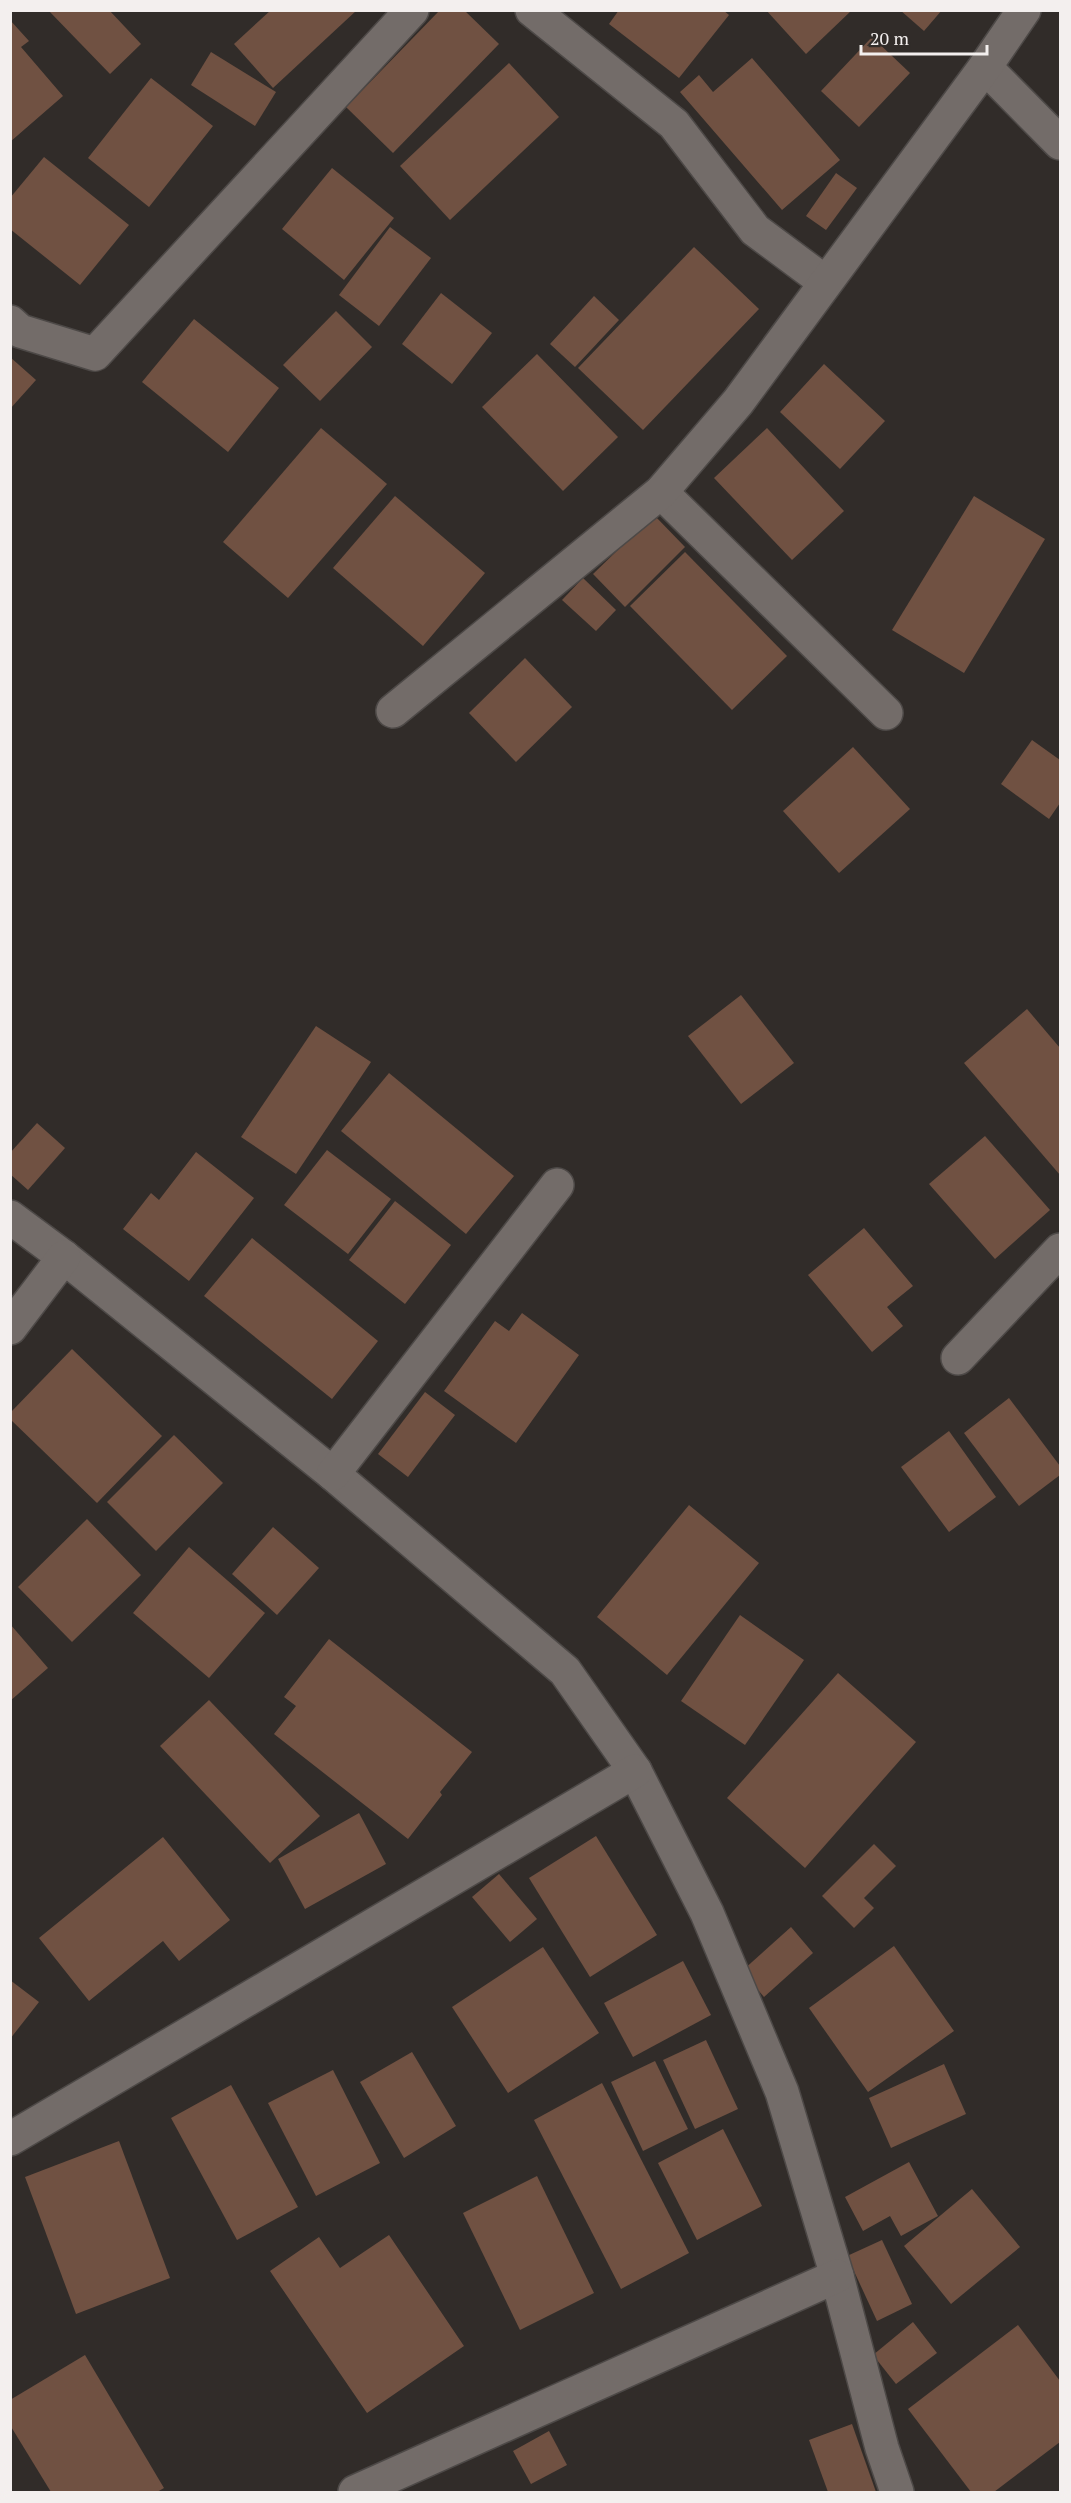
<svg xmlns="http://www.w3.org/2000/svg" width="1071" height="2503" font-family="'PT Serif',serif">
  <rect width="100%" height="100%" fill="#312c29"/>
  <g fill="#705142">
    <polygon points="48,10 109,10 141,44 110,74"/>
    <polygon points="271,10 357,10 273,88 234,44"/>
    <polygon points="440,10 464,10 499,44 393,153 346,107"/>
    <polygon points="619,10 723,10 729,15 679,78 609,24"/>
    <polygon points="766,10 852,10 806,54"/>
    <polygon points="900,10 942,10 924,31"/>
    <polygon points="10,20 29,41 21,47 63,96 10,142"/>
    <polygon points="872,37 910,73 859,127 821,91"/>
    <polygon points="211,52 276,92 255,126 191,85"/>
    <polygon points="752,58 840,160 782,210 680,92 699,75 713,92"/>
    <polygon points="509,63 559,117 450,220 400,166"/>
    <polygon points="151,78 213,126 149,207 88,158"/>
    <polygon points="44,157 129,225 80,285 10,229 10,198"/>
    <polygon points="332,168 394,218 344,280 282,229"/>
    <polygon points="836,173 857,188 826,230 806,216"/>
    <polygon points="390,227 431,258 379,326 339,295"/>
    <polygon points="694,247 759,309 643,430 578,368"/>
    <polygon points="441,293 492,333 452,384 402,344"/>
    <polygon points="594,296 619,320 575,367 550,344"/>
    <polygon points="336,311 372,347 320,401 283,365"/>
    <polygon points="194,319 279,388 228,452 142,382"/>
    <polygon points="537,354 618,437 563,491 482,407"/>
    <polygon points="10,357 36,380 10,409"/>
    <polygon points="824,364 885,421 840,469 780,412"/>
    <polygon points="321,428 387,484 288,598 223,542"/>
    <polygon points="767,428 844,511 792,560 714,478"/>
    <polygon points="395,496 485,573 423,646 333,568"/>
    <polygon points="974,496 1045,539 964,673 892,630"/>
    <polygon points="654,515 685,547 625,607 593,574"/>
    <polygon points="685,552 787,656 732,710 630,606"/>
    <polygon points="583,578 616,610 596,631 562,600"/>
    <polygon points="525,658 572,707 516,762 469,713"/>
    <polygon points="1032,740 1060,760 1060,803 1049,819 1001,784"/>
    <polygon points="853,747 910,809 839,873 783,811"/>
    <polygon points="741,995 794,1063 741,1104 688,1036"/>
    <polygon points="1027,1009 1060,1048 1060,1175 964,1063"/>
    <polygon points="316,1026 371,1062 296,1174 241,1137"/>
    <polygon points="389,1073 514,1176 466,1234 341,1131"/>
    <polygon points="37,1123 65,1148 28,1190 10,1174 10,1153"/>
    <polygon points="985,1136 1050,1210 995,1259 929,1184"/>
    <polygon points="327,1150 391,1199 348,1254 284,1205"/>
    <polygon points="196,1152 254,1198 189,1281 123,1229 151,1193 159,1200"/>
    <polygon points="395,1201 451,1245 405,1304 349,1260"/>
    <polygon points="864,1228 913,1286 887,1307 903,1326 872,1352 808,1275"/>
    <polygon points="252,1238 378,1341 332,1399 204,1296"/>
    <polygon points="522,1313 579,1355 516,1443 444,1391 495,1321 509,1331"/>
    <polygon points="72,1349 162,1436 97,1503 10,1419 10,1413"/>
    <polygon points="425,1392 455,1415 408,1477 378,1454"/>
    <polygon points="1009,1398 1060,1466 1060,1475 1019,1506 964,1433"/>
    <polygon points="949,1431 996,1497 949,1532 901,1467"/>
    <polygon points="174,1435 223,1483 156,1551 107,1502"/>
    <polygon points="689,1505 759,1563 667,1675 597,1617"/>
    <polygon points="87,1519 141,1575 72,1642 18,1587"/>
    <polygon points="273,1527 319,1568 277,1615 232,1574"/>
    <polygon points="189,1547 265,1613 209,1678 133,1613"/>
    <polygon points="740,1615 804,1660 745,1745 681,1701"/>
    <polygon points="10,1624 48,1668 10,1701"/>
    <polygon points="329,1639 472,1752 440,1792 442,1795 408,1839 274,1734 296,1706 284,1697"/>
    <polygon points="838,1673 916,1742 805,1868 727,1798"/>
    <polygon points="209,1700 320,1816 270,1863 160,1746"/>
    <polygon points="359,1813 386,1864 305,1909 278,1859"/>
    <polygon points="596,1836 657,1935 590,1977 529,1878"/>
    <polygon points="163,1837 230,1920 179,1961 163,1941 89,2001 39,1938"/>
    <polygon points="874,1844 896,1866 864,1898 874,1908 854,1928 822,1896"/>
    <polygon points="499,1874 537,1919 510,1942 472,1897"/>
    <polygon points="791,1927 813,1953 764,1997 742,1971"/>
    <polygon points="894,1946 954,2031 868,2092 809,2008"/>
    <polygon points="543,1947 599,2033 508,2093 452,2007"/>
    <polygon points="683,1961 711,2015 633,2057 604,2003"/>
    <polygon points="10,1980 39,2002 10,2039"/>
    <polygon points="706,2040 738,2109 695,2129 663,2060"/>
    <polygon points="412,2052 456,2126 404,2158 360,2082"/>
    <polygon points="655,2061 688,2129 643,2151 611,2082"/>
    <polygon points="944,2064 966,2114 891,2148 869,2098"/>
    <polygon points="333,2070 380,2163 316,2196 268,2103"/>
    <polygon points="602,2083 689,2253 621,2289 534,2120"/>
    <polygon points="231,2085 298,2207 237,2240 171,2118"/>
    <polygon points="723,2129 762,2206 697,2240 658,2163"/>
    <polygon points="119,2141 170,2278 76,2314 25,2177"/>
    <polygon points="909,2162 938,2216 901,2236 890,2216 863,2231 845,2197"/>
    <polygon points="537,2176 594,2293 520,2330 463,2213"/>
    <polygon points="972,2189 1020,2247 951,2304 904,2246"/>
    <polygon points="389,2235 464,2346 367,2413 270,2271 319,2237 340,2268"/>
    <polygon points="882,2240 912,2304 877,2321 847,2256"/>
    <polygon points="913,2322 937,2353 896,2384 873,2355"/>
    <polygon points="1018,2325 1060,2381 1060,2442 994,2492 971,2492 908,2409"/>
    <polygon points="85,2355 164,2488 157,2492 51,2492 10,2425 10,2400"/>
    <polygon points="852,2424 876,2492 828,2492 809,2440"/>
    <polygon points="549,2431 567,2465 531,2484 513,2451"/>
  </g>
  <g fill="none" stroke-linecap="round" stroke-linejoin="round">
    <g stroke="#4d4947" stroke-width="36">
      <g id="minor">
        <polyline points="532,10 674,124 755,230 825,282"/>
        <polyline points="985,67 1060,143"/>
        <polyline points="10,322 20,331 95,354 412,10"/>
        <polyline points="661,492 886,713"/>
        <polyline points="393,711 661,492 738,402 985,67 1024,10"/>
        <polyline points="10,1217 64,1257 333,1474 565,1671 635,1771 707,1913 782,2092 837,2276 882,2448 897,2492"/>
        <polyline points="10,1328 64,1257"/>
        <polyline points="958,1358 1060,1250"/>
        <polyline points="333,1474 557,1185"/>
        <polyline points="10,2139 635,1771"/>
        <polyline points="355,2492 837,2276"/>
      </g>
    </g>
    <use href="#minor" stroke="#736c69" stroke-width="33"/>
  </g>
  <rect width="1071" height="2503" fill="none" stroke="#f3efee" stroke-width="24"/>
  <path d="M861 45v9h126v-9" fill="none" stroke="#f3efee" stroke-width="3"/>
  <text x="870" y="45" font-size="18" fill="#f3efee" stroke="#312c29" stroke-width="4.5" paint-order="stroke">20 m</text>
</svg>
